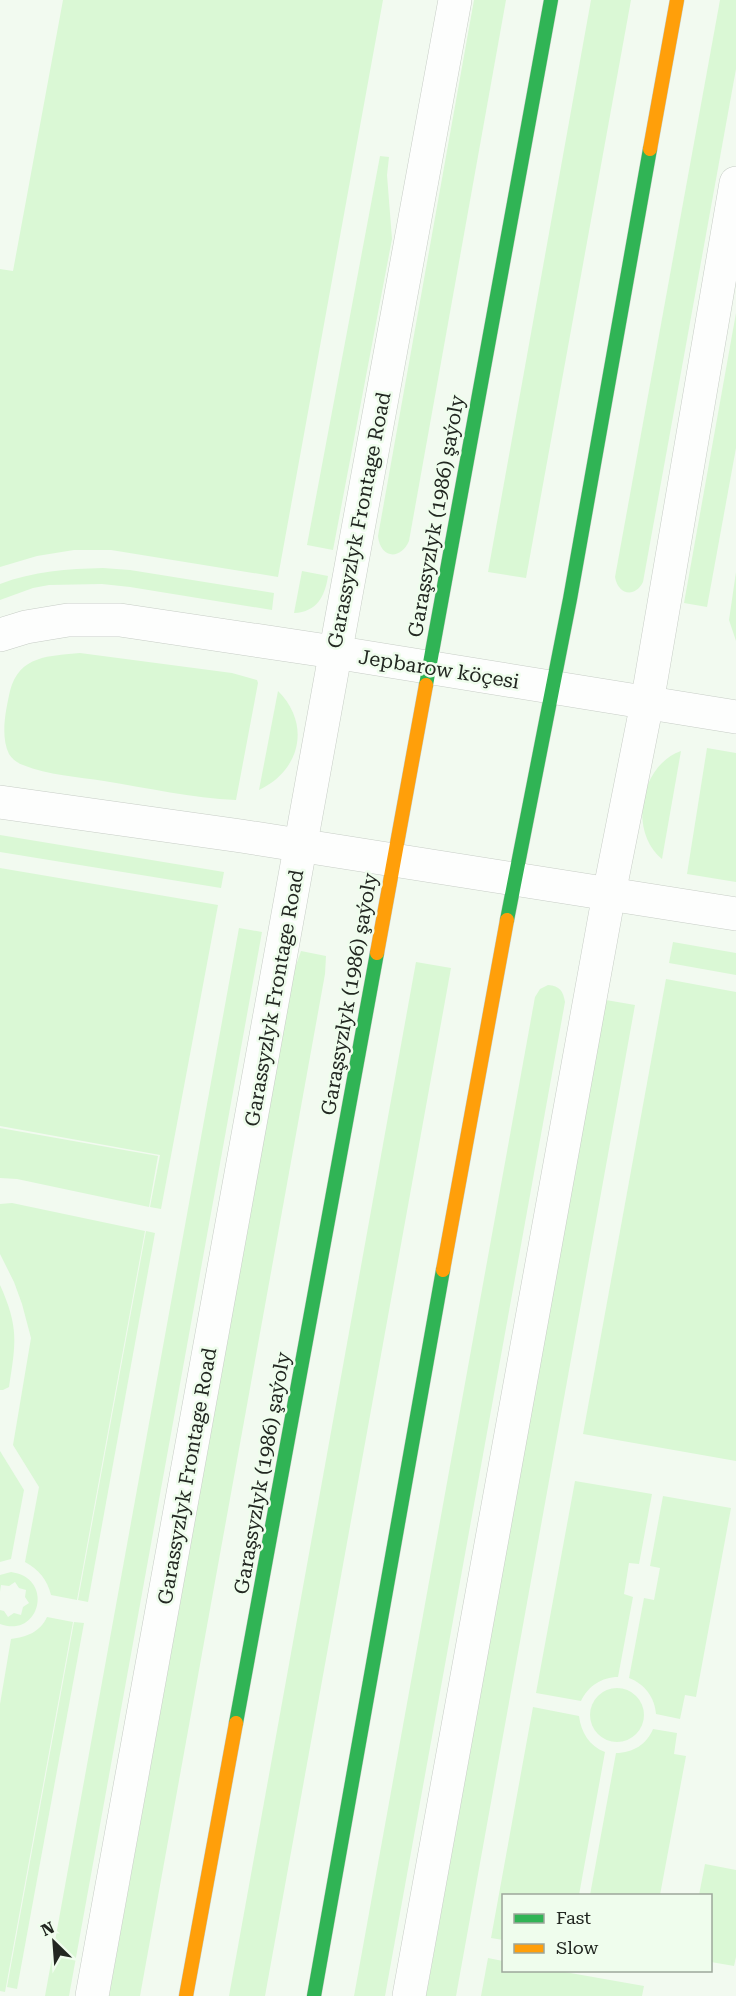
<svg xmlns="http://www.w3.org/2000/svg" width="736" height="1996" font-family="'Roboto Serif',serif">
  <rect width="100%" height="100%" fill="#f2faf0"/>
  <g fill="#daf8d5">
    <polygon points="63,0 383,0 278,577 111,550 74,550 37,556 0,567 0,269 13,271"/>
    <path d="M 474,0 L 506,0 L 409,541 C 400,561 380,558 378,536 Z"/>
    <polygon points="591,0 631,0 526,578 488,572"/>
    <path d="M 720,0 L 736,0 L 736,69 L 643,582 C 635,598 618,595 615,577 Z"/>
    <polygon points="380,156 389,157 387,175 392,239 333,550 307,545"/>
    <polygon points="736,313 736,448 707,607 684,603"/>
    <path d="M 103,568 L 130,570 L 274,593 L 272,610 L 130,587 L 102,584 L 49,585 L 33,588 L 0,600 L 0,584 C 34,571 67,569 103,568 Z"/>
    <path d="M 302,571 L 328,576 C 325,596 317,612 294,613 Z"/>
    <polygon points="736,572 736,641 729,620"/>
    <path d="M 80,653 L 232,673 L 257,680 L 258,683 L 236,800 C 192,798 148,788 104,781 C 78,777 48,775 23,765 C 17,763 12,759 9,754 C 0,736 6,709 10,691 C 19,655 50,656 80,653 Z"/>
    <path d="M 278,691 C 311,724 301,770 259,790 Z"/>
    <polygon points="707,748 736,753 736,882 687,874"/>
    <path d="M 681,751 L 662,859 C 628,832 640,765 681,751 Z"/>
    <polygon points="0,835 224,872 221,888 0,852"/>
    <polygon points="0,868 218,905 161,1209 150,1207 160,1155 0,1126"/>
    <polygon points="239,928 262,932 69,1996 45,1996"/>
    <polygon points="673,942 736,953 736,975 669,963"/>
    <polygon points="301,951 326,956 325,974 140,1996 109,1996 295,968"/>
    <polygon points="416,962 451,968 265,1996 229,1996"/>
    <polygon points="666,979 736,992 736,1461 583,1434"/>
    <path d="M 548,985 C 560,986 563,991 565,1002 L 385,1996 L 354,1996 L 535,997 L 540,989 Z"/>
    <polygon points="606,1000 635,1005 456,1996 426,1996"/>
    <polygon points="0,1128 158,1156 149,1207 17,1179 0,1178"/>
    <path d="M 12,1203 L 145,1231 L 77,1600 L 51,1595 C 47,1579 39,1570 25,1562 L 39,1487 L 13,1445 L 31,1338 L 22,1304 L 14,1282 L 0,1254 L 0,1204 Z"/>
    <polygon points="146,1231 155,1233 88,1602 78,1600"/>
    <path d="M 0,1285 C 19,1327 16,1343 9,1387 L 3,1390 L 0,1390 Z"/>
    <polygon points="0,1451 24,1490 11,1559 0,1562"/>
    <path d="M 575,1481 L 652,1494 L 639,1564 L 629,1563 L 624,1594 L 633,1597 L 618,1677 C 602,1677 588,1686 581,1701 L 536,1693 Z"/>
    <path d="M 663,1496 L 731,1508 L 696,1697 L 685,1695 L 680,1719 L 656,1714 C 655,1698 645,1684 629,1678 L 644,1598 L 654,1600 L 660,1568 L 650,1566 Z"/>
    <path d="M 11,1572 C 55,1578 40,1639 0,1624 L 0,1610 L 4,1611 L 8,1617 L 14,1613 L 21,1615 L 23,1607 L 29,1603 L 25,1597 L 26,1590 L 19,1588 L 15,1582 L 9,1586 L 1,1585 L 0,1592 L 0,1575 Z"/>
    <path d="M 47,1617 L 73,1622 L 5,1992 L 0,1991 L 0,1704 L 11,1639 C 27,1637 40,1632 47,1617 Z"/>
    <polygon points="74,1622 84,1623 17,1989 7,1987"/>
    <circle cx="617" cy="1715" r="27"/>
    <path d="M 533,1707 L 579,1716 C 581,1732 589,1746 605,1752 L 579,1895 L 504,1896 L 503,1940 L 491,1938 Z"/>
    <path d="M 653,1729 L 677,1733 L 674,1754 L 686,1756 L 660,1895 L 590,1895 L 616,1753 C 633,1753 647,1744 653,1729 Z"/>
    <polygon points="705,1864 736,1870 736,1957 734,1966 711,1962 710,1896 699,1895"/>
    <polygon points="488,1958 503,1961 504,1970 559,1971 644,1986 642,1996 481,1996"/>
  </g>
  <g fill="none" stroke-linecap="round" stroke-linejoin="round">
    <g stroke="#c7cdc6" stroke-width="34">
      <g id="street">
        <polyline points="0,635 26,627 68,620 120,620 334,652 736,717"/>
        <polyline points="0,802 241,836 736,914"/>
        <path d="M 92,1996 C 213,1331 332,665 455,0"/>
        <polyline points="409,1996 609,894 647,703 736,183"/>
      </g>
    </g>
    <g stroke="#c7cdc6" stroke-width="15">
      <g id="fast">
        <polyline points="426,685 551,0"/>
        <polyline points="507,920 570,599 650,149"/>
        <polyline points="236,1723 377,953"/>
        <polyline points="314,1996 443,1270"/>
      </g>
    </g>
    <g stroke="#c7cdc6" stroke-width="15">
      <g id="slow">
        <polyline points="650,149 677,0"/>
        <polyline points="377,953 426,685"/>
        <polyline points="443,1270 507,920"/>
        <polyline points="186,1996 236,1723"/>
      </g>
    </g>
    <use href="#street" stroke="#fdfefd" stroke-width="33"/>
    <use href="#fast" stroke="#30b455" stroke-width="14"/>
    <use href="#slow" stroke="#ff9f0a" stroke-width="14"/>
  </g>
  <g text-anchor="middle" stroke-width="5" stroke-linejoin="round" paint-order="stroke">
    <g font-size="20" fill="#222721" stroke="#effded">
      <text transform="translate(436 516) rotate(-80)" y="7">Garaşsyzlyk (1986) şaýoly</text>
      <text transform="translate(359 520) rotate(-79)" y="7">Garassyzlyk Frontage Road</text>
      <text transform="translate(439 669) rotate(9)" y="7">Jepbarow köçesi</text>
      <text transform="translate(349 994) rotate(-80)" y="7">Garaşsyzlyk (1986) şaýoly</text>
      <text transform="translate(274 998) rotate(-80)" y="7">Garassyzlyk Frontage Road</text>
      <text transform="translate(262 1473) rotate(-80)" y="7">Garaşsyzlyk (1986) şaýoly</text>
      <text transform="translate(187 1476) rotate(-80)" y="7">Garassyzlyk Frontage Road</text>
    </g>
  </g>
  <rect x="502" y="1894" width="210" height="78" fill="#effded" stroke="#9da79b" stroke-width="1.5"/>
  <rect x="514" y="1914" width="30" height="9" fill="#30b455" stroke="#9da79b" stroke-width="1.5"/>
  <text x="556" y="1924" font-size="18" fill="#222721">Fast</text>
  <rect x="514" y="1944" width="30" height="9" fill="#ff9f0a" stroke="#9da79b" stroke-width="1.5"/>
  <text x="556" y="1954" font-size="18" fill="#222721">Slow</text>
  <g transform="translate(54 1942) rotate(335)" stroke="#effded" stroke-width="4.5" paint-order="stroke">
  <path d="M0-4.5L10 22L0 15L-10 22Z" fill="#222721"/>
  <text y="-9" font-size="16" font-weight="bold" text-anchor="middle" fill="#222721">N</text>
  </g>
</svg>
